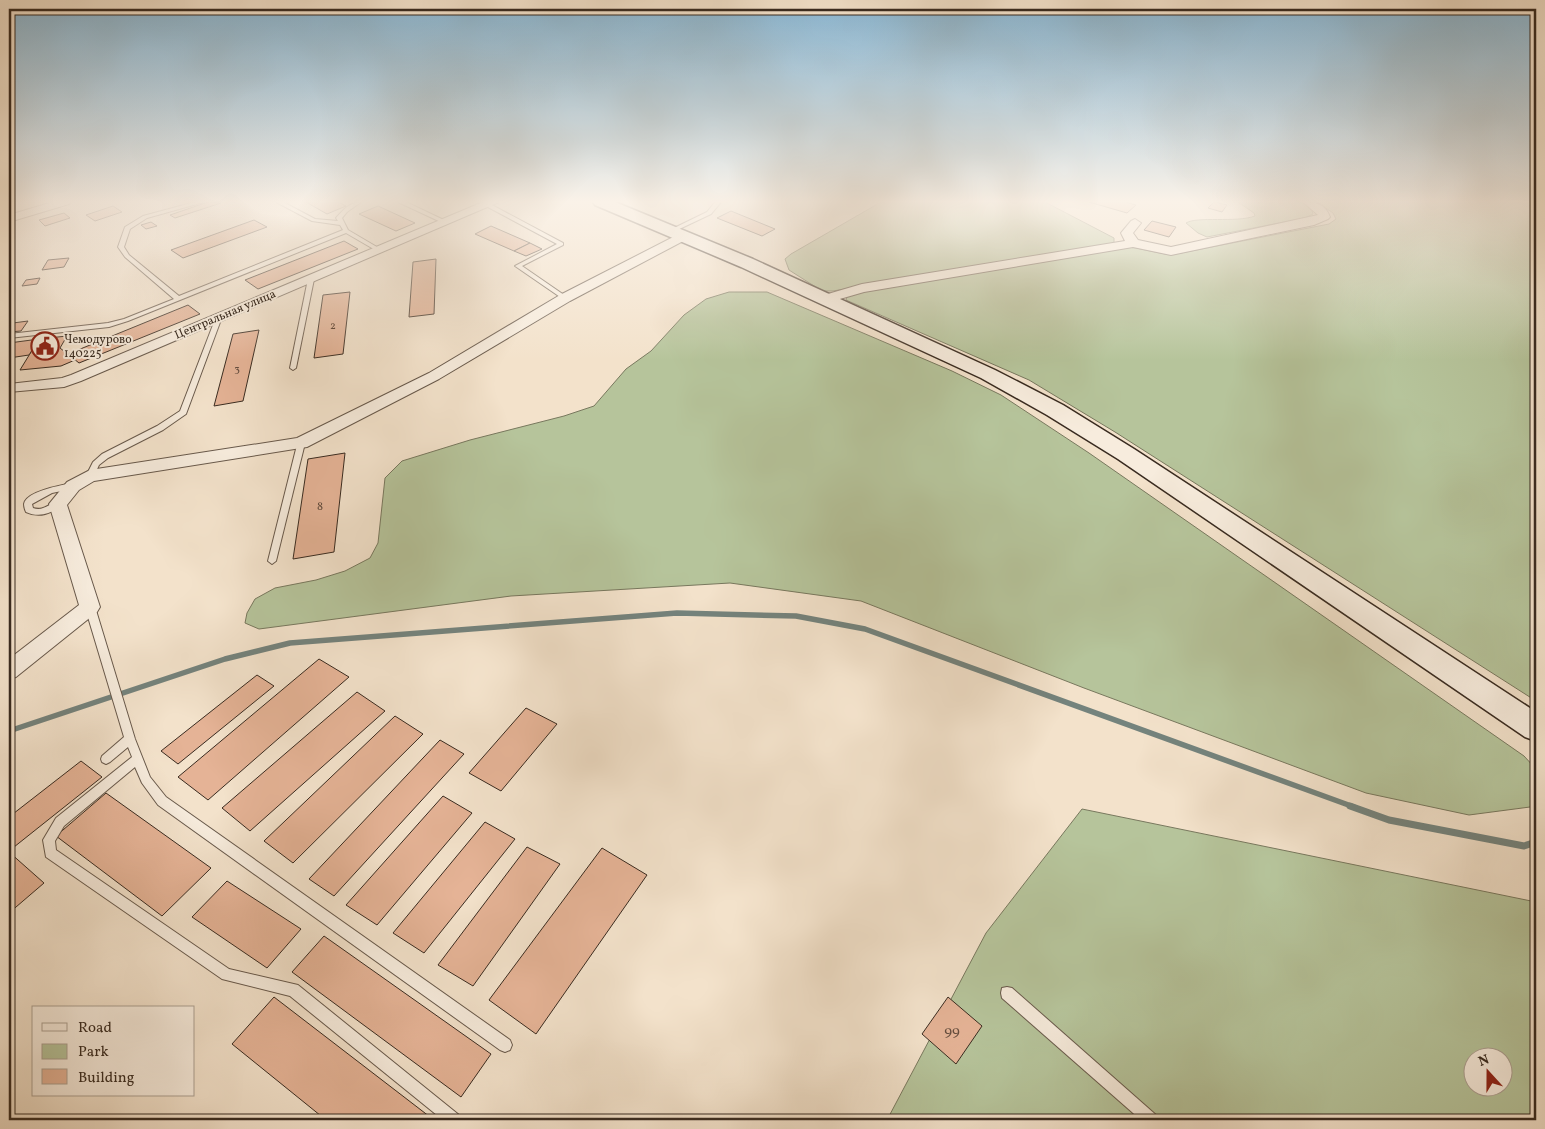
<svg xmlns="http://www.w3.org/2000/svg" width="1545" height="1129" font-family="Vollkorn,serif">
  <rect width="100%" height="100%" fill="#f3e2cb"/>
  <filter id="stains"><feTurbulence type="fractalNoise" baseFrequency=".004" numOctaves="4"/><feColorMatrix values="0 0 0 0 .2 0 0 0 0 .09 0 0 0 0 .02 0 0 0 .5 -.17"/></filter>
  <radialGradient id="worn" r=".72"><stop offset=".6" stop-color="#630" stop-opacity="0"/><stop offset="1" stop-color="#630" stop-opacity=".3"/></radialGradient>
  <g fill="#b6c49b" stroke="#78785e" fill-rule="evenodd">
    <polygon points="881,202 1045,202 1114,238 1114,243 833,291 822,291 789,270 785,259 791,254"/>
    <path d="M 1238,202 L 1303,202 L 1311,208 L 1313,214 L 1305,218 L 1207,237 L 1198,233 L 1186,223 C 1197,216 1236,223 1255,216 L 1254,213 Z"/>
    <polygon points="1317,202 1536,202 1536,701 1115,432 1029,380 846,300 847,296 864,290 1131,247 1165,254 1181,253 1329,224 1336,219 1333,213"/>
    <polygon points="729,292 767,292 952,371 1001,395 1089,453 1524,756 1536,769 1536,799 1530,807 1469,815 1366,793 1084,688 861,601 730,583 511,596 259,629 245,623 247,613 255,599 275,588 316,580 345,571 370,558 378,543 385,478 402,461 470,440 564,416 594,406 626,369 651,351 684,315 706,299"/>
    <path d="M 1082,809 L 1536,902 L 1536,1120 L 887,1120 L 986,933 ZM 1472,1056 L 1502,1056 L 1502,1086 L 1472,1086 Z"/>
  </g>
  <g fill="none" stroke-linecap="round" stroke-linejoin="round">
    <polyline stroke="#74837d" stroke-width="5.5" points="9,731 225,659 290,643 677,613 796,616 865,629 1354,807"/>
    <polyline stroke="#74837d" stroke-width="7" points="1350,806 1389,820 1524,846 1536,842"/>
  </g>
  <g fill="#e5b396" stroke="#392b20">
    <polygon points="208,202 221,203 175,218 170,215"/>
    <polygon points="306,202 338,202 346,206 327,214"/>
    <polygon points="1089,202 1125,202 1136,205 1127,213"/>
    <polygon points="1214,202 1215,202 1227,205 1222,212 1208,208"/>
    <polygon points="113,206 122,212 95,221 86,215"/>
    <polygon points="378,206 415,223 396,231 359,214"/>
    <polygon points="731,211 775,229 762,236 717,218"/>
    <polygon points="64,213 70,218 45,226 39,220"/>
    <polygon points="254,220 267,227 183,258 171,250"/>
    <polygon points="1152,221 1176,227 1169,237 1144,230"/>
    <polygon points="151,222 157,226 146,229 141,225"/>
    <polygon points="491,226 530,243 514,251 475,234"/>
    <polygon points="344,241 358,249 258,289 245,280"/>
    <polygon points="530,243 542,249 526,256 514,251"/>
    <polygon points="69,258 64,267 42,270 48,260"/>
    <polygon points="436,259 434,314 409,317 413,262"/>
    <polygon points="40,278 37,284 22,286 26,280"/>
    <polygon points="350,292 343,354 314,358 323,295"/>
    <polygon points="188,305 200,314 79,363 68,354"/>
    <polygon points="28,321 21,331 9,332 9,328 13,323"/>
    <polygon points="259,330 243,401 214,406 233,334"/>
    <polygon points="67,336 60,348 75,360 61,366 20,370 39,339"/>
    <polygon points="39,339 29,355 9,358 9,343"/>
    <polygon points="345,453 334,552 293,559 308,459"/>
    <polygon points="319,659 349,677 208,800 178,777"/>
    <polygon points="257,675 274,686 178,764 161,751"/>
    <polygon points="357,692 385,711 250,831 222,808"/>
    <polygon points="526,708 557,724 501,791 469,773"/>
    <polygon points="395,716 423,734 293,863 264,841"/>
    <polygon points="440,740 464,754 334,896 309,879"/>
    <polygon points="81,761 102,777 9,851 9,817"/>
    <polygon points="106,793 211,868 162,916 56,836"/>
    <polygon points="443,796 472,813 377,925 346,905"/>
    <polygon points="485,822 515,839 424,953 393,933"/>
    <polygon points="527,847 560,864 473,986 438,965"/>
    <polygon points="602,848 647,875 536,1034 489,1000"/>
    <polygon points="9,852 44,883 9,913"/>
    <polygon points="227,881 301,929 267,968 192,917"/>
    <polygon points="324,936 491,1054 461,1097 292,972"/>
    <polygon points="274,997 434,1120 326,1120 232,1044"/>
    <polygon points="948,997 982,1026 956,1064 922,1034"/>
  </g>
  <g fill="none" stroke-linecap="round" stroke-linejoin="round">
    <g stroke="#68594b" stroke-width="2">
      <g id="lane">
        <path d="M 195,202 L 204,202 L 147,218 L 130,229 L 124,247 L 129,255 L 179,296 L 343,230 L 340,225 L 312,221 L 276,202 L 283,202 L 315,219 L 338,221 L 336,218 C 343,210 350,202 361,202 L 347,212 L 342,218 L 348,230 L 382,250 L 377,251 L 346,233 L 128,321 L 109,327 L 9,338 L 9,334 L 108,323 L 124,319 L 174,299 L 125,257 L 118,247 L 125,227 L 143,216 Z"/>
        <polygon points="398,202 406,202 448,222 443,223"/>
        <polygon points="715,202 721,202 711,214 673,232 668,231 707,212"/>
        <polygon points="486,204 490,204 563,243 563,245 522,266 567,297 567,299 563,299 515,266 557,244 486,206"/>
        <polygon points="311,277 314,279 296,368 293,370 290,368 308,279"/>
        <polygon points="219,315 222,317 186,414 163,430 108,458 99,465 93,478 87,478 86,476 93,462 102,454 157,426 180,411 216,317"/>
        <polygon points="298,441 304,441 305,443 276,561 272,564 268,561"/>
        <path d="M 73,483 L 77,486 L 76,488 L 52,493 L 32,504 L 33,508 C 45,512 50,501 61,502 L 62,504 C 52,514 39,518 26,512 C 25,510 24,506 24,504 C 26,491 62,485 73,483 Z"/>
        <polygon points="90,603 93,605 95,607 135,739 150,777 166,797 510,1040 512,1045 510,1050 505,1052 500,1050 158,805 142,783 135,767 64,826 55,841 56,850 229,969 298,985 459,1115 461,1120 443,1120 290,996 222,979 46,857 43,840 56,818 132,757 128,747 110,762 106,764 102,762 101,759 102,756 124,737 85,607 87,605"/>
        <polygon points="1007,987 1012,988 1156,1115 1158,1120 1141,1120 1002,998 1001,993 1002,988"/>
      </g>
    </g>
    <g stroke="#68594b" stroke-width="2">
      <g id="street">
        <polygon points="53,202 71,202 69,204 9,222 9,215"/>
        <polygon points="483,202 499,202 81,381 64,387 9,392 9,384 62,378 71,375"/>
        <path d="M 1303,202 C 1316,202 1325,204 1330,217 L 1328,219 L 1314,225 L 1171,255 L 1133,247 L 864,292 L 826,303 L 819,299 L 821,296 L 862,284 L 1125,241 L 1121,233 L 1131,221 L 1135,219 L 1141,223 L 1133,233 L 1138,240 L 1171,247 L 1318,215 Z"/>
        <polygon points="683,232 687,233 689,236 687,239 570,301 439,379 307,447 94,481 79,490 67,505 100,607 97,612 16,677 9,679 9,659 79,605 49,504 67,482 90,470 297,438 429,373 560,295"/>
      </g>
    </g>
    <g stroke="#392b20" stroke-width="3">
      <polygon id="secondary" points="593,202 615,202 753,259 995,370 1063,405 1134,449 1536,712 1536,741 1525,737 1118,459 1047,415 981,378 741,267 595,205"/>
    </g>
    <use href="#lane" fill="#f7ecdd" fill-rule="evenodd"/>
    <use href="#street" fill="#f7ecdd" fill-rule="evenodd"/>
    <use href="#secondary" fill="#f7ecdd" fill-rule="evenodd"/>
  </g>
  <linearGradient id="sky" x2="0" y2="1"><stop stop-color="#89b8d6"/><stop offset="0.56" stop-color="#faf2e8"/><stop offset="1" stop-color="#faf2e8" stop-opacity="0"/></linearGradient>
  <rect width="1545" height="360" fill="url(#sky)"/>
  <defs>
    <g id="civic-ring" transform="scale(1.4375)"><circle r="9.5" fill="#f7ecdd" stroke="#8f2418" stroke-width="1.5"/><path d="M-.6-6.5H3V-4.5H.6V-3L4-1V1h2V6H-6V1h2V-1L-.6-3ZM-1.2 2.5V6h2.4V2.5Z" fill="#8f2418"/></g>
  </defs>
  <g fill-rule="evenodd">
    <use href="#civic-ring" x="45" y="346"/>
  </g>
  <g text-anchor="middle" stroke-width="4" stroke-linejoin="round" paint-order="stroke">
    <g font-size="11" fill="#644d3e">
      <text x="333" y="329">2</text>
      <text x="237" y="372">3</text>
    </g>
    <g font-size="12" fill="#392b20" stroke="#f7ecdd">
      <text transform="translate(225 314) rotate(-23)" y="4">Центральная улица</text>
    </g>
    <g font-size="12" fill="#392b20" stroke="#f7ecdd" text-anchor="start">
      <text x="64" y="343">Чемодурово<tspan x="64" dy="14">140225</tspan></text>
    </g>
    <g font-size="12" fill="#644d3e">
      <text x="320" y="510">8</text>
    </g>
    <g font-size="15" fill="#644d3e">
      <text x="952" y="1035">99</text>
    </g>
  </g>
  <rect width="1545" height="1129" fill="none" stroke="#f3e2cb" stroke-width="30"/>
  <rect x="10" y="10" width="1525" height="1109" fill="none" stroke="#392b20" stroke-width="2.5"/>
  <rect x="15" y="15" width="1515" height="1099" fill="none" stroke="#392b20"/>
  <rect x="32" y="1006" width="162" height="90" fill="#f7ecdd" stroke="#ab9f91"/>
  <rect x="42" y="1023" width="25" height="8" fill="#f7ecdd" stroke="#ab9f91"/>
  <text x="78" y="1032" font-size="15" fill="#392b20">Road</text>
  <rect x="42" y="1044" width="25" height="15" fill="#b6c49b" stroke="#ab9f91"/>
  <text x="78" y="1056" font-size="15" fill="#392b20">Park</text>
  <rect x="42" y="1069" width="25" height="15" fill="#e5b396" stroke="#ab9f91"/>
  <text x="78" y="1082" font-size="15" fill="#392b20">Building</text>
  <g transform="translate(1488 1072) rotate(339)"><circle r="24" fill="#f7ecdd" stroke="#ab9f91"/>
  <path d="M0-4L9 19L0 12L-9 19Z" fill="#8f2418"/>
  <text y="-8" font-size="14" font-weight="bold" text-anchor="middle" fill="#392b20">N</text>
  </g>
  <rect width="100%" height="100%" filter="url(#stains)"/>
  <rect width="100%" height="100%" fill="url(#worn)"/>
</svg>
